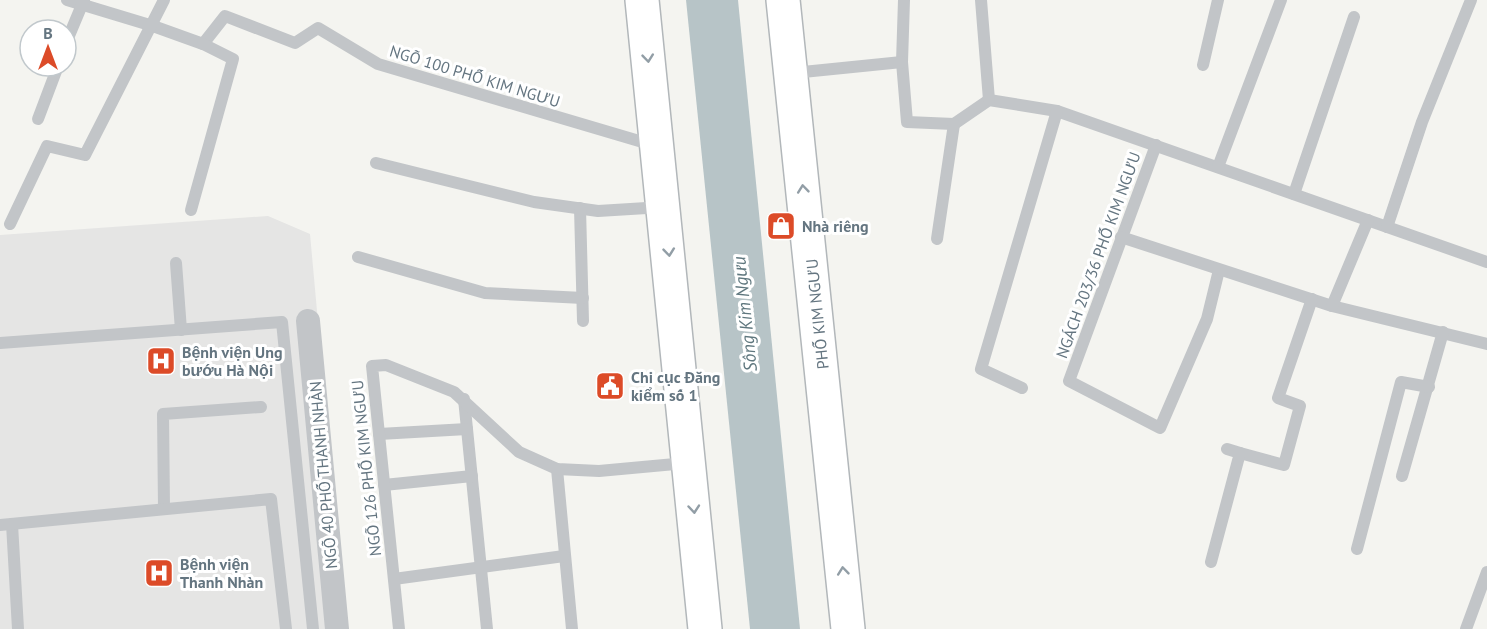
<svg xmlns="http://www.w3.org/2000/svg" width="1487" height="629" font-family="'PT Sans',sans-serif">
  <rect width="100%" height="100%" fill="#f4f4f0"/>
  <polygon fill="#e5e5e4" points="268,216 310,234 346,629 0,629 0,235"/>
  <polygon fill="#b7c4c7" points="686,0 738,0 800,629 750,629"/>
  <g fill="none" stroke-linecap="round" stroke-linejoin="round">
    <g stroke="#b2b7ba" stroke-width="36">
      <g id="secondary">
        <polyline points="642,0 705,629"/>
        <polyline points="783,0 848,629"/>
      </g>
    </g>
    <g stroke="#c2c5c8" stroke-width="12">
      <polyline points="67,0 153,26 203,44 225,16 295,43 318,28 378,64 656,146"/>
      <polyline points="904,0 902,62 907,122 954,124 989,100 1057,111 1487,262"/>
      <polyline points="981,0 989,100"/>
      <polyline points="66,43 84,0"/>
      <polyline points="1203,65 1218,0"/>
      <polyline points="793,73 902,62"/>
      <polyline points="38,119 58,66"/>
      <polyline points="1156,145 1069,381 1160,428 1207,319 1219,270"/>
      <polyline points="376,163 534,202 598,211 663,207"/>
      <polyline points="1218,167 1281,0"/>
      <polyline points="1294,194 1354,17"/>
      <polyline points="580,208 583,321"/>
      <polyline points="191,210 233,59 203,44"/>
      <polyline points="10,224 47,146 85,155 164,0"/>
      <polyline points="1387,227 1422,122 1471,0"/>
      <polyline points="1121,237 1332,306 1487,344"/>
      <polyline points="937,239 954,124"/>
      <polyline points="358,257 485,293 583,298"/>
      <polyline points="176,263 181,330"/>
      <polyline points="1332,306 1368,220"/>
      <polyline points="0,343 282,322 313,629"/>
      <polyline points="1022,388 981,369 1057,111"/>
      <polyline points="464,399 487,629"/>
      <polyline points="379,434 467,429"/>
      <polyline points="1240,453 1284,465 1300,406 1278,398 1312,299"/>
      <polyline points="557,469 572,629"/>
      <polyline points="1402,476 1443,332"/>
      <polyline points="384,485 472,476"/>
      <polyline points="164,508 163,414 261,407"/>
      <polyline points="12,524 18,629"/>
      <polyline points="0,525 271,499 286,629"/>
      <polyline points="1357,549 1401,382 1429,387"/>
      <polyline points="1211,562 1240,453 1227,449"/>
      <polyline points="394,579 564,556"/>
      <polyline points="399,629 372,366 386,365 454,392 519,452 557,469 599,471 686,463"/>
      <polyline points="1466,629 1487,572"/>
    </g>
    <polyline stroke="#c2c5c8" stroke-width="24" points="308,321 337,629"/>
    <use href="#secondary" stroke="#fff" stroke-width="33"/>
  </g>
  <defs><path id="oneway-chevron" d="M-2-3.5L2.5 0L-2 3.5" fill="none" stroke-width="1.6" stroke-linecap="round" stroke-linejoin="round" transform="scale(1.5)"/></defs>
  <g stroke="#929ea6">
    <use href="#oneway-chevron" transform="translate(648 58) rotate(84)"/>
    <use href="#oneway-chevron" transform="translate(803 189) rotate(-96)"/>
    <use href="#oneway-chevron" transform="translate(669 252) rotate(84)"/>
    <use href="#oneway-chevron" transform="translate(694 509) rotate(85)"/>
    <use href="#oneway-chevron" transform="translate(843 571) rotate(-96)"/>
  </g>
  <defs>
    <g id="shop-square" transform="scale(1.5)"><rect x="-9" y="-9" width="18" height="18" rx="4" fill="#dc4b28" stroke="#fff"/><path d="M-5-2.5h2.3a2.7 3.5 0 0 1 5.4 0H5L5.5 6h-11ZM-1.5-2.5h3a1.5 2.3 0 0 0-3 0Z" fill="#fff"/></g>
    <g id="hospital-square" transform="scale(1.5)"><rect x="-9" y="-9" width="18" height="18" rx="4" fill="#dc4b28" stroke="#fff"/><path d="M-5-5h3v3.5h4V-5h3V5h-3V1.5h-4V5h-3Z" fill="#fff"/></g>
    <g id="civic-square" transform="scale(1.5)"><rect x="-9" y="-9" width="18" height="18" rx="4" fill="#dc4b28" stroke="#fff"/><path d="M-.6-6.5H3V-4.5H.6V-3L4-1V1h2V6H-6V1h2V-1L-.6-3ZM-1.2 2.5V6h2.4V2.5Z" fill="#fff"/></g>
  </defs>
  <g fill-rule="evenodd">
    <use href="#shop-square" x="781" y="226"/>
    <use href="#hospital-square" x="161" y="361"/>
    <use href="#civic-square" x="610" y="386"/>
    <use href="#hospital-square" x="159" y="573"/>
  </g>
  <g text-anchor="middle" stroke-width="6" stroke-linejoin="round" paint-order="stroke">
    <g font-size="16" fill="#647580" stroke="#fff">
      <text transform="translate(475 76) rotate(17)" y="6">NGÕ 100 PHỐ KIM NGƯU</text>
      <text transform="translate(1098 255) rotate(-70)" y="6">NGÁCH 203/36 PHỐ KIM NGƯU</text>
      <text transform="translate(817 314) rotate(-96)" y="6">PHỐ KIM NGƯU</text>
      <text transform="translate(366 468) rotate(-96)" y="6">NGÕ 126 PHỐ KIM NGƯU</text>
      <text transform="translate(323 475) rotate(-95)" y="6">NGÕ 40 PHỐ THANH NHÀN</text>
    </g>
    <g font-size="16" font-weight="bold" fill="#647580" stroke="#fff" text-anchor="start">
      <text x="802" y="232">Nhà riêng</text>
      <text x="182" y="358">Bệnh viện Ung<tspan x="182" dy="18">bướu Hà Nội</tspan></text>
      <text x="631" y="383">Chi cục Đăng<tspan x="631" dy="18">kiểm số 1</tspan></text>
      <text x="180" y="570">Bệnh viện<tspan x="180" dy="18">Thanh Nhàn</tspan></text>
    </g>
    <g font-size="18" font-style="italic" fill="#5f777e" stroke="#fff">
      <text transform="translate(745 314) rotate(-96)" y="6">Sông Kim Ngưu</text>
    </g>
  </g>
  <g transform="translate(48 48)"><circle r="28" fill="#ffffff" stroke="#c1c8cc" stroke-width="1.5"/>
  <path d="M0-4.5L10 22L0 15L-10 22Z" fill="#dc4b28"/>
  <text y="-9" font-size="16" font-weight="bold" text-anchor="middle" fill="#647580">B</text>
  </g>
</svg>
